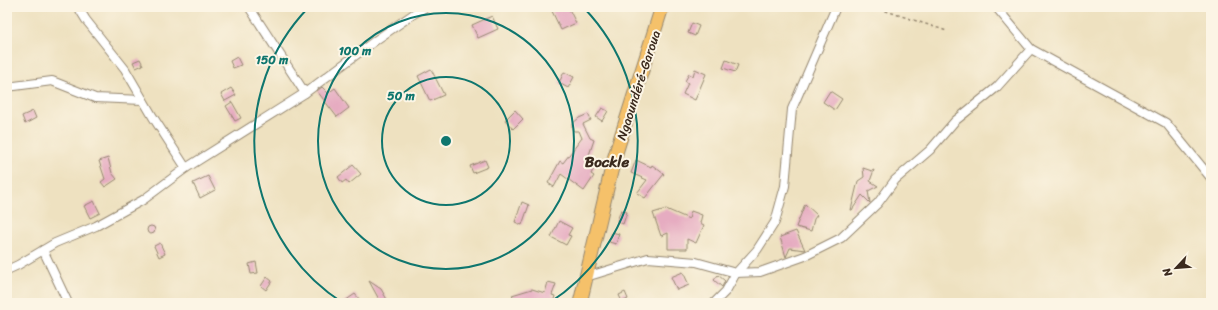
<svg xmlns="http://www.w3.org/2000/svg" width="1218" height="310" font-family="Sriracha,sans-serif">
  <rect width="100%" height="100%" fill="#fcf5e5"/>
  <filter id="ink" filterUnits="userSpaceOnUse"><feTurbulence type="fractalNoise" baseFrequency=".025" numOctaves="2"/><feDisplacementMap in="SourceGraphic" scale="8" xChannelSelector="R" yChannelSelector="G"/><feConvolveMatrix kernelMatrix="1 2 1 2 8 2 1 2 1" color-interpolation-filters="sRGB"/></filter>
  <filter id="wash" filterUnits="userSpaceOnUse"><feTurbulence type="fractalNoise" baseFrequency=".012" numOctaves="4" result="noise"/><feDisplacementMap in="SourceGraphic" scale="16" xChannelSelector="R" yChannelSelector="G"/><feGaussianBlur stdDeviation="0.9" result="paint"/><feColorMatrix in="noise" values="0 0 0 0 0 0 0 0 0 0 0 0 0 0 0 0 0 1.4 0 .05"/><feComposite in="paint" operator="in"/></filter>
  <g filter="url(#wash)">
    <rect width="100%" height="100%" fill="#eee1c0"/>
    <g id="blocks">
      <g fill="#e6acc1">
        <polygon points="550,7 568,7 576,23 561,30"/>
        <polygon points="492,16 498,29 478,38 472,25"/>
        <polygon points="692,23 699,26 695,36 688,33"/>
        <polygon points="237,57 241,65 233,68 230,61"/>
        <polygon points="140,59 143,65 136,68 133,62"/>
        <polygon points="726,60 738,65 735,72 723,68"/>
        <polygon points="431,69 444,95 430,101 418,76"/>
        <polygon points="695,69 706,74 695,100 683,94 688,83 685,81 689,74 693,76"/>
        <polygon points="564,72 574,77 568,88 559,83"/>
        <polygon points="322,87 328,93 335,88 349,108 337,117 317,91"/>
        <polygon points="231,88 236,95 225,101 221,94"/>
        <polygon points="830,91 842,99 835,110 823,102"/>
        <polygon points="232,102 241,118 235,121 226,106"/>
        <polygon points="602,108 608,111 602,121 596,117"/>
        <polygon points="515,110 523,119 513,129 505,120"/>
        <polygon points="33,111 36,118 25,124 22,116"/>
        <polygon points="588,114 591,120 583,124 590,138 594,140 588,158 597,162 591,174 594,176 584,191 561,174 554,187 548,183 560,161 563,163 582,138 579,131 574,131 572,129 572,124 579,118"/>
        <polygon points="108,158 112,173 117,179 105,187 101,182 105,179 99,161"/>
        <polygon points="485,160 488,167 473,173 470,166"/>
        <polygon points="636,160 651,167 652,165 664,174 645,198 637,193 647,180 631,173"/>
        <polygon points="353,165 361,174 349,184 346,180 342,183 338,177"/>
        <polygon points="863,168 872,171 874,170 870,181 878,186 868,191 870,203 862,195 852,210 851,210 858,181 864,177"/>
        <polygon points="208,176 215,190 200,198 193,183"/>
        <polygon points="94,201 100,213 90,218 84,206"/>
        <polygon points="522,202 529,205 522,225 515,222"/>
        <polygon points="805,204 817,215 814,219 811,231 796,227"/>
        <polygon points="666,209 689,219 691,211 702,215 700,223 704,225 696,243 687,239 687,249 668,249 668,233 661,236 653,213"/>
        <polygon points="621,210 627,212 623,224 617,221"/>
        <polygon points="559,221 572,228 568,235 571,236 566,245 551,237"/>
        <circle cx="151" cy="230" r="4"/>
        <polygon points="796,231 805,250 790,248 786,257 780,237"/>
        <polygon points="612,232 619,234 616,244 609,242"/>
        <polygon points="160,243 165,254 159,257 154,246"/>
        <polygon points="256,262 258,273 251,274 249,264"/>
        <polygon points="683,272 689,285 677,290 671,277"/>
        <polygon points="718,275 725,281 722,287 714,280"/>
        <polygon points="267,277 272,281 266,290 261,286"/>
        <polygon points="369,281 381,289 389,303 381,303"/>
        <polygon points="548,282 556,284 552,295 555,296 553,303 515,303 512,295 532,289 545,293"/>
        <polygon points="625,292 628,299 622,302 619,295"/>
        <polygon points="355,294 360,300 356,303 342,303"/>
      </g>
    </g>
  </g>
  <g filter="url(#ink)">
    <use href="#blocks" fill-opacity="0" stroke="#94866f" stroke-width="1"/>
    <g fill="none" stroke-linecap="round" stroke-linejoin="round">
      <g stroke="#94866f" stroke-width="10">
        <g id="minor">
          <polyline points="78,7 86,20 125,69 153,117 186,168"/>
          <polyline points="249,7 305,93"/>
          <polyline points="996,7 1031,49 1166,123 1211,178"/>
          <polyline points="7,87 52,81 95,98 143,100"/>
          <polyline points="43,250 68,303"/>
          <polyline points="7,270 18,265 55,243 96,226 143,200 186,168 305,93 376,40 415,13 426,7"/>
          <polyline points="586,277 648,258 696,262 736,273 760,272 805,256 841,238 878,203 895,180 930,150 955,121 997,87 1031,49"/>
          <polyline points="714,303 726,291 736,273 757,250 775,222 785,186 792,109 836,7"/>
        </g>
      </g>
      <g stroke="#94866f" stroke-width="15">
        <polyline id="trunk" points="580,303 614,159 662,7"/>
      </g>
      <polyline stroke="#94866f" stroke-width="1.5" stroke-dasharray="3 3" stroke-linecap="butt" points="874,7 947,31"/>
      <use href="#minor" stroke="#fff" stroke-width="8"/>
      <use href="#trunk" stroke="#f5c16b" stroke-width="13"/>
    </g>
  </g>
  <g fill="none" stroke="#0f766e" stroke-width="2">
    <circle cx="446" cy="141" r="64"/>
    <circle cx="446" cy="141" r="128"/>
    <path d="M343 303A192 192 0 0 1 308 8M584 8A192 192 0 0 1 549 303"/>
  </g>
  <g text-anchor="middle" stroke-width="4" stroke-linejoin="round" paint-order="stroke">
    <g font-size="13" fill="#3b2a1e" stroke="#fcf5e5">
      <text transform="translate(638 85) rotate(-72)" y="5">Ngaoundéré-Garoua</text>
    </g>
    <g font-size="15" font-weight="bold" fill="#3b2a1e" stroke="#fcf5e5">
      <text x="607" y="167">Bockle</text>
    </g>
  </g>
  <circle cx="446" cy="141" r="6" fill="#0f766e" stroke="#fcf5e5" stroke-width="2"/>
  <g font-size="12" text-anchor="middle" font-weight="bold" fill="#0f766e" stroke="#fcf5e5" stroke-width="4" stroke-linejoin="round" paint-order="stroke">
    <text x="355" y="55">100 m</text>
    <text x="272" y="64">150 m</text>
    <text x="401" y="100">50 m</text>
  </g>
  <rect width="1218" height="310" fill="none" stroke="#fcf5e5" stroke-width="24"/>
  <g transform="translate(1176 268) rotate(244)" stroke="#fcf5e5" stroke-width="3" paint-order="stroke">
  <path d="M0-3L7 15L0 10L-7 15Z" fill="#3b2a1e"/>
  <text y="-6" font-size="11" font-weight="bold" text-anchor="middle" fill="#3b2a1e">N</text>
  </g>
</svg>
